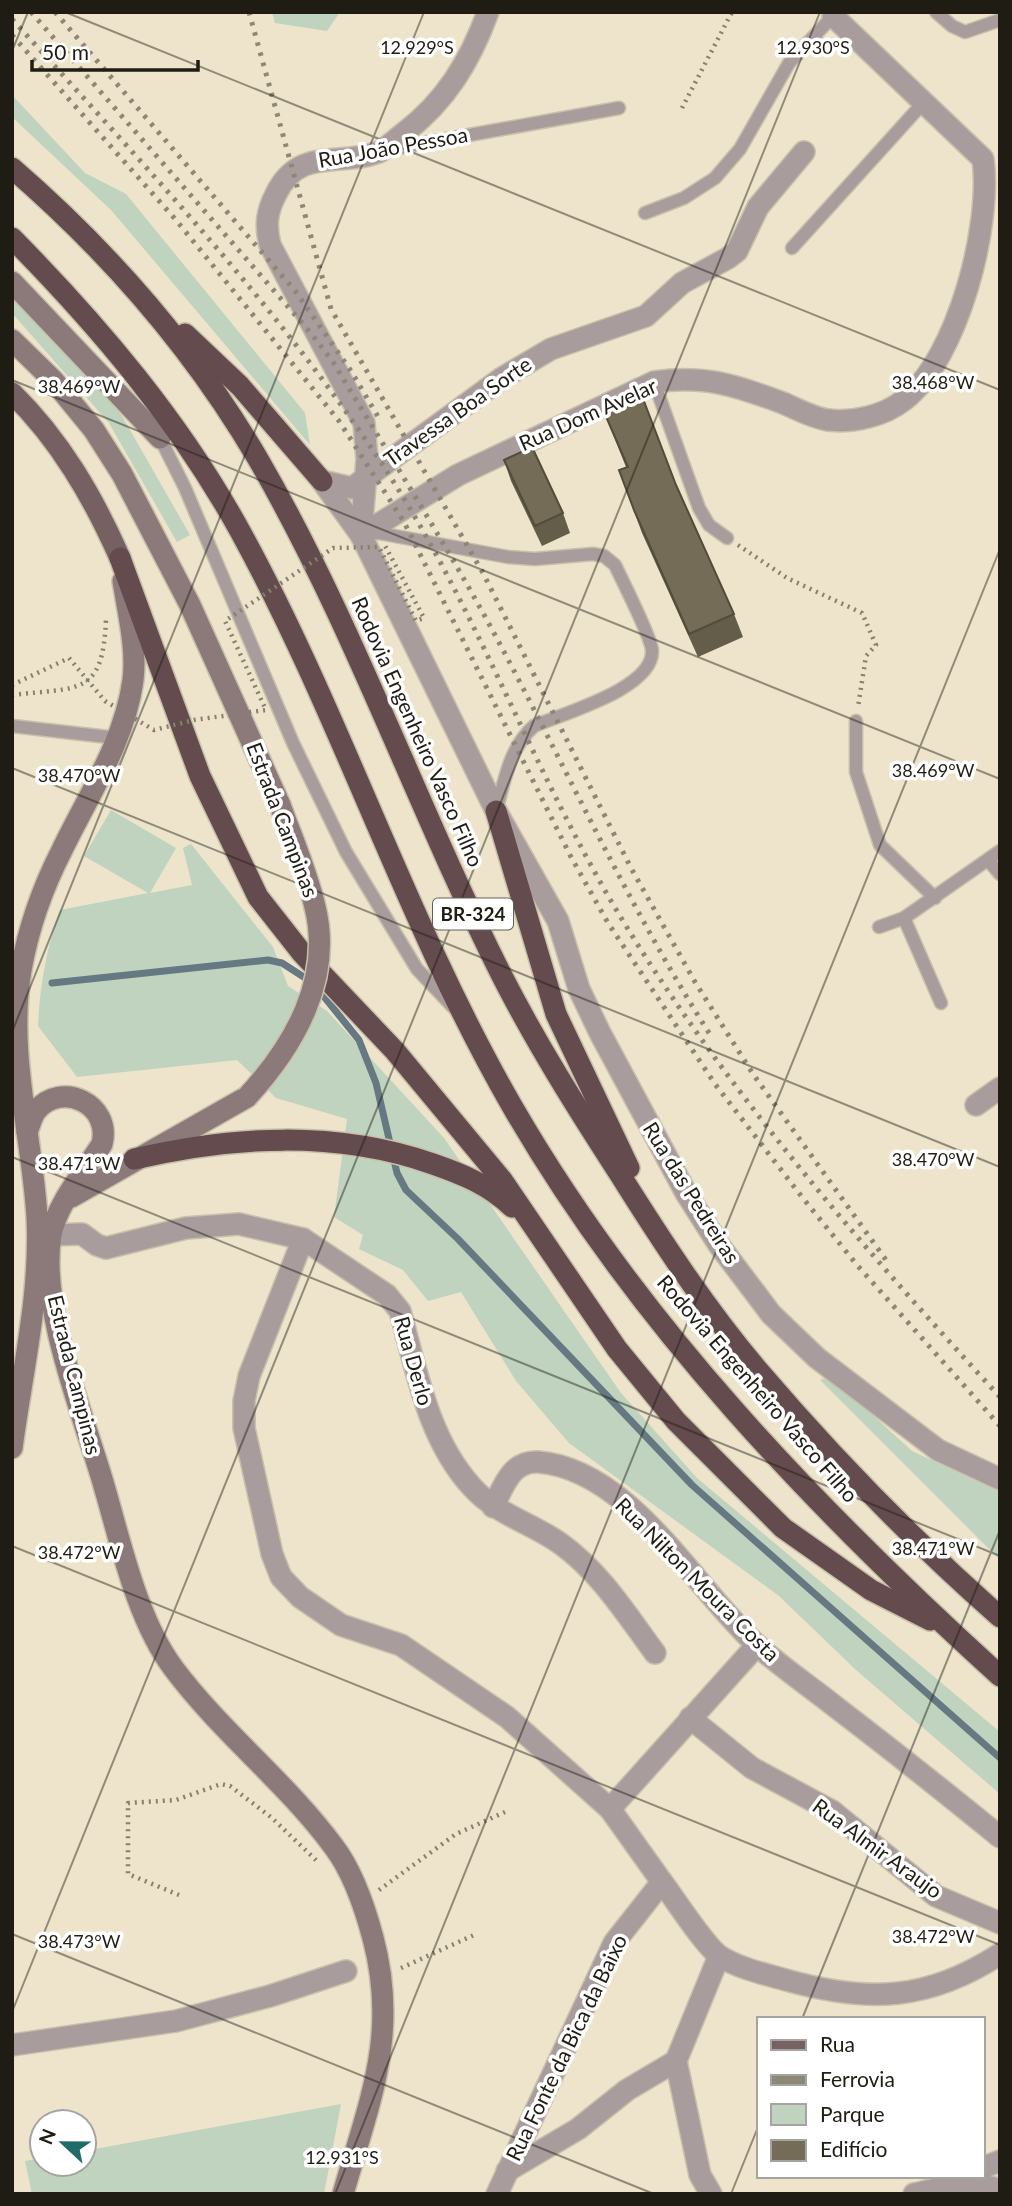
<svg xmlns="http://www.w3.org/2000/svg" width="1012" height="2206" font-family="Lato,sans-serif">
  <rect width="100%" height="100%" fill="#ede4cb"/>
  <g fill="#bfd3bf">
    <polygon points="272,12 340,12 327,31 275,23"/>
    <polygon points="12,95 85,173 126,194 305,413 310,445 111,210 12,117"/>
    <polygon points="12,286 122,416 190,535 177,542 109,423 12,313"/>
    <path d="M 111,810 L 176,848 L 150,893 L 192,885 L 183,848 L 191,844 L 273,947 L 288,986 L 327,1011 L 444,1138 L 621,1393 L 697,1478 L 1000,1732 L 1000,1794 L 856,1670 L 779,1596 L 569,1443 L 516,1381 L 461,1292 L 428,1301 L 403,1270 L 359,1249 L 363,1235 L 334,1217 L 347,1119 L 276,1098 L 237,1060 L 77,1077 L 38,1026 C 40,985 46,950 60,910 L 148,893 L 84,856 Z"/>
    <polygon points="830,1376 912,1451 1000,1492 1000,1560 820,1380"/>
    <polygon points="341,2104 324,2194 32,2194 25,2161 42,2158 42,2164 84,2164 84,2151"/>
  </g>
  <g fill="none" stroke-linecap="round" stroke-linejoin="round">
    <polyline stroke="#667982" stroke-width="7" points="52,983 268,960 282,963 313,983 359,1040 376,1083 397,1173 406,1190 458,1239 692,1485 1000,1758"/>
    <g stroke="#c8c0aa" stroke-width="15">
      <g id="service">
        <polyline points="936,12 952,26 965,32 1000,20"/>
        <polyline points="386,150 619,108"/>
        <polyline points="645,213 684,198 715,178 740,149 789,63 833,16"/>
        <polyline points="792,248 924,102"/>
        <polyline points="654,382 699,508 709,525 727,538"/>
        <polyline points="158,434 185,488 293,743 346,852 417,969 455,1009"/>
        <path d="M 367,534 L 379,533 L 508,557 L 535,559 L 593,554 L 604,556 L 615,565 C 622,580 651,637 652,650 C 655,688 564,713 534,726 C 509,748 505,780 496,811"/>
        <polyline points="856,721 856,772 880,845 935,898"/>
        <polyline points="12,726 117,738"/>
        <polyline points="988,860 1000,874"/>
        <polyline points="904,918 941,1003"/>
        <polyline points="879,927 904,918 1000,851"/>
      </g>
    </g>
    <g stroke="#c8c0aa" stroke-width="24">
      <g id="minor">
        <polyline points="322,481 361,535 496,811 558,921 579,989 600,1033 686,1193 719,1245 771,1314 817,1358 938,1450 1000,1479"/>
        <polyline points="322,481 352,488 502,378 551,349 646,316 682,283 728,258 737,251 758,207 804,152"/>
        <path d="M 361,535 L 458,475 L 654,382 C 705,375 735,385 783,403 C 797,409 813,418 828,420 C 853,423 884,416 904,400 C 958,358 992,225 983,159 L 833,16"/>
        <path d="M 361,535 L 367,459 L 364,423 L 270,245 C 265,225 267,211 276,194 C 299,146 340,167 379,152 C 387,148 397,138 404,133 C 446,101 470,61 488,12"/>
        <polyline points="976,1105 1000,1088"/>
        <path d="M 51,1235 L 82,1234 L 97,1245 L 106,1248 L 186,1228 L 239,1224 L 303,1239 L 387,1295 L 400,1311 C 417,1372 428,1439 472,1487 C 497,1515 532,1523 561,1544 C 601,1573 626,1614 655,1653"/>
        <polyline points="303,1239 249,1376 244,1401 244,1428 272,1554 281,1577 300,1597 341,1625 401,1645 507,1717 610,1809 662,1882"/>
        <path d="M 493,1507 C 503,1488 511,1460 538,1462 C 630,1469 695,1589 758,1646 C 782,1668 811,1687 837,1708 C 892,1750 946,1793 1000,1837"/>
        <polyline points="690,1718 752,1768 832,1811 936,1896 1000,1923"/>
        <polyline points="610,1809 757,1645"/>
        <polyline points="12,2045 176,2021 270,1996 346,1971"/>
        <polyline points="982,2168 1000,2161"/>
        <polyline points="507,2171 578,2129 627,2090 676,2061"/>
        <path d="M 497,2194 L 614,1943 L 662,1882 C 675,1899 706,1948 721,1957 C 741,1969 765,1974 786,1980 C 868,2003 928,2001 1000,1954"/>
        <polyline points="711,2194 700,2175 676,2061 719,1956"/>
        <path d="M 914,2194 C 944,2187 971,2178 1000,2190"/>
      </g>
    </g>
    <g stroke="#c8c0aa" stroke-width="24">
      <g id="secondary">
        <polyline points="12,282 160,438"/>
        <polyline points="12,340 53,380 94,430 122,474 190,605 280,805"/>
        <path d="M 27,1132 C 30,1125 32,1116 36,1111 C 61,1080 112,1104 102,1144 C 85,1171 57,1203 51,1235 C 39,1305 82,1412 102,1479 C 120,1539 136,1619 174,1669 C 222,1733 287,1783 334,1847 C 353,1872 365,1908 373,1938 C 399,2035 369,2102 343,2194"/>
        <polyline points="71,1197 247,1097"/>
        <path d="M 12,1448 C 22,1372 41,1295 37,1217 C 32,1135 7,1053 21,970 C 28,930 43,887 62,850 C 88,796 125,741 133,680 C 137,648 128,613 123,581"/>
      </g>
    </g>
    <g stroke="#c8c0aa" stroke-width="24">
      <path id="primary" d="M 12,393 C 60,440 93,497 120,558"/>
    </g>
    <g stroke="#c8c0aa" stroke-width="24">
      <g id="motorway">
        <path d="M 12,168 C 109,252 193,348 258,459 C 353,623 416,805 501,974 C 536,1043 577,1108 619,1173 C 661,1240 706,1309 757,1369 C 832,1457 914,1541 1000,1617"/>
        <path d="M 12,238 C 99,326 180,422 240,531 C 342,717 406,922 512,1106 C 637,1323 816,1509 1000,1676"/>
        <polyline points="185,334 240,386 322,481"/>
        <polyline points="120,558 200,776 258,897 302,953 395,1051 502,1180 617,1349 676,1421 783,1528 871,1590 930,1620"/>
        <polyline points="496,811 556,1014 629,1168"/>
        <path d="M 134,1159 C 234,1136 335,1130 433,1164 C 462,1174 489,1185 512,1207"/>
      </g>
    </g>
    <g stroke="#86806f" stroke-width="4.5" stroke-dasharray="2 5" stroke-linecap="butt">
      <polyline points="682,108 732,12"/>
      <polyline points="738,545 787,578 862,613 876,645 866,656 858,707"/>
      <polyline points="12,685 69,658"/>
      <path d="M 12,695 C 79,687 103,697 106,619"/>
      <polyline points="379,1890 456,1834 505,1812"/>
      <polyline points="179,1895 128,1874 128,1803 176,1800 221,1784 230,1786 272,1818 318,1862"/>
      <polyline points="401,1968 474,1935"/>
    </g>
    <use href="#service" stroke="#a99c9d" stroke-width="12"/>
    <use href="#minor" stroke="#a99c9d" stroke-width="21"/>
    <use href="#secondary" stroke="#8c797a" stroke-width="21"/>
    <use href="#primary" stroke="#766062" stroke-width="21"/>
    <use href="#motorway" stroke="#644b4d" stroke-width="21"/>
    <g stroke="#8d8775" stroke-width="5" stroke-dasharray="3.5 7" stroke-linecap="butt">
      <path d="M 31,12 L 310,332 L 333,362 C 388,453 445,542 495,635 C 567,769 629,908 711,1036"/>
      <polyline points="55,12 296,292 351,371 380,420"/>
      <polyline points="249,12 331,309 483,573 631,868 695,982 753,1074 886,1260"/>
      <path d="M 12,19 C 141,162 278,306 384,467 C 478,610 534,775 623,921 C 729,1094 863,1248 1000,1397"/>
      <polyline points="12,35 176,220 339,421 404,522 571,857 608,923 715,1084 802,1197 857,1265 1000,1426"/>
    </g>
    <g stroke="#c8c0aa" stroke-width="24" stroke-linecap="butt">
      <path id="secondary-bridge" d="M 247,1097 C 294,1046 333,979 315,907 C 307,872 292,838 280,805"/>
    </g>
    <polyline stroke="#86806f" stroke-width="4.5" stroke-dasharray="2 5" stroke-linecap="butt" points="69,658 105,701 154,730 194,720 266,710 225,621 333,548 379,547 416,621 424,618 384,544"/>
    <use href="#secondary-bridge" stroke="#8c797a" stroke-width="21"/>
  </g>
  <g fill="#645d4a">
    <polygon points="604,412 676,485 734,614 743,637 698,657 642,533 619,470 626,467"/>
    <polygon points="504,460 563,513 570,533 542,546 511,481"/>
  </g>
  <g fill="#746c56" stroke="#514c3c" stroke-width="2">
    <polygon points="642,396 676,485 734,614 689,634 634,510 619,470 628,467 604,412"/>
    <polygon points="532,447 563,513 535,526 504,460"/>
  </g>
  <path fill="none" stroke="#1f1c13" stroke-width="2" stroke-opacity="0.45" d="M 65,12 L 1000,390M 12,51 L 28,12M 12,380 L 1000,779M 12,768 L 1000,1167M 12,1032 L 424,12M 12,1157 L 1000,1556M 12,1546 L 1000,1945M 12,1934 L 654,2194M 12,2012 L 820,12M 802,2019 L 1000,1530M 335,2194 L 1000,549M 731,2194 L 758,2127"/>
  <g text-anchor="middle" stroke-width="7" stroke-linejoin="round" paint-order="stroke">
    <rect fill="#fff" stroke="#62605a" stroke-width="2" x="433" y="898.5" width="80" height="31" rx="5"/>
    <g font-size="19" font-weight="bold" fill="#1f1c13">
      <text x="473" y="921">BR-324</text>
    </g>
    <g font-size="21" fill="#1f1c13" stroke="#fff">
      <text transform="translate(393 148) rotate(-10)" y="7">Rua João Pessoa</text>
      <text transform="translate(458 412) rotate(-35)" y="7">Travessa Boa Sorte</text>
      <text transform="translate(588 415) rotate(-24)" y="7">Rua Dom Avelar</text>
      <text transform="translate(417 732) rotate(66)" y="7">Rodovia Engenheiro Vasco Filho</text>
      <text transform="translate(282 820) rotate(69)" y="7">Estrada Campinas</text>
      <text transform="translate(691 1193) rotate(58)" y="7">Rua das Pedreiras</text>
      <text transform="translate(413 1361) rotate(74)" y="7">Rua Derlo</text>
      <text transform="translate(74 1375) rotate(76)" y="7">Estrada Campinas</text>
      <text transform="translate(757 1389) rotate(49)" y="7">Rodovia Engenheiro Vasco Filho</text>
      <text transform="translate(697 1580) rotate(45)" y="7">Rua Nilton Moura Costa</text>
      <text transform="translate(877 1849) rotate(36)" y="7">Rua Almir Araujo</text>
      <text transform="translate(567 2048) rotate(-64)" y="7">Rua Fonte da Bica da Baixo</text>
    </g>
  </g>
  <g font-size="18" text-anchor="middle" fill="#1f1c13" stroke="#fff" stroke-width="7" stroke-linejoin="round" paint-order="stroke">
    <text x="813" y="54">12.930°S</text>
    <text x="417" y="54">12.929°S</text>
    <text x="933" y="389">38.468°W</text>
    <text x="79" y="393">38.469°W</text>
    <text x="933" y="777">38.469°W</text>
    <text x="79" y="782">38.470°W</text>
    <text x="933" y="1166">38.470°W</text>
    <text x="79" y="1170">38.471°W</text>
    <text x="933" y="1555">38.471°W</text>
    <text x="79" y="1559">38.472°W</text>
    <text x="933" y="1943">38.472°W</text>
    <text x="79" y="1948">38.473°W</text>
    <text x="342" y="2164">12.931°S</text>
  </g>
  <rect width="1012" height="2206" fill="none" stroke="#1f1c13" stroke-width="28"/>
  <rect x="757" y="2017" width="228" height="161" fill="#ffffff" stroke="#a5a4a1" stroke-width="2"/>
  <rect x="771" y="2040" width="35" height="10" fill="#766062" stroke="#a5a4a1" stroke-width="2"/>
  <text x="820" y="2052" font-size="21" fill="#1f1c13">Rua</text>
  <rect x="771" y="2075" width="35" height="10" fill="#8d8775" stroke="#a5a4a1" stroke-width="2"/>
  <text x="820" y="2087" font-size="21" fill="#1f1c13">Ferrovia</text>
  <rect x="771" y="2104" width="35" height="21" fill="#bfd3bf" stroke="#a5a4a1" stroke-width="2"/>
  <text x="820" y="2122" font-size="21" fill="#1f1c13">Parque</text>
  <rect x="771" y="2140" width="35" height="21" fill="#746c56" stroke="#a5a4a1" stroke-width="2"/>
  <text x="820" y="2157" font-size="21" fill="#1f1c13">Edifício</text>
  <g transform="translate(63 2143) rotate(292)"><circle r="33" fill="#ffffff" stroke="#a5a4a1" stroke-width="2"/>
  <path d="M0-5L12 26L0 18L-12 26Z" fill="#206c69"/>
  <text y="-10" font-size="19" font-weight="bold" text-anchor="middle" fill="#1f1c13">N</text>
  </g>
  <path d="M32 60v10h166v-10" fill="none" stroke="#1f1c13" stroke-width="3.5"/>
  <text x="42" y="60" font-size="21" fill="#1f1c13" stroke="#ffffff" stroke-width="5" paint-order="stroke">50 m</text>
</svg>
